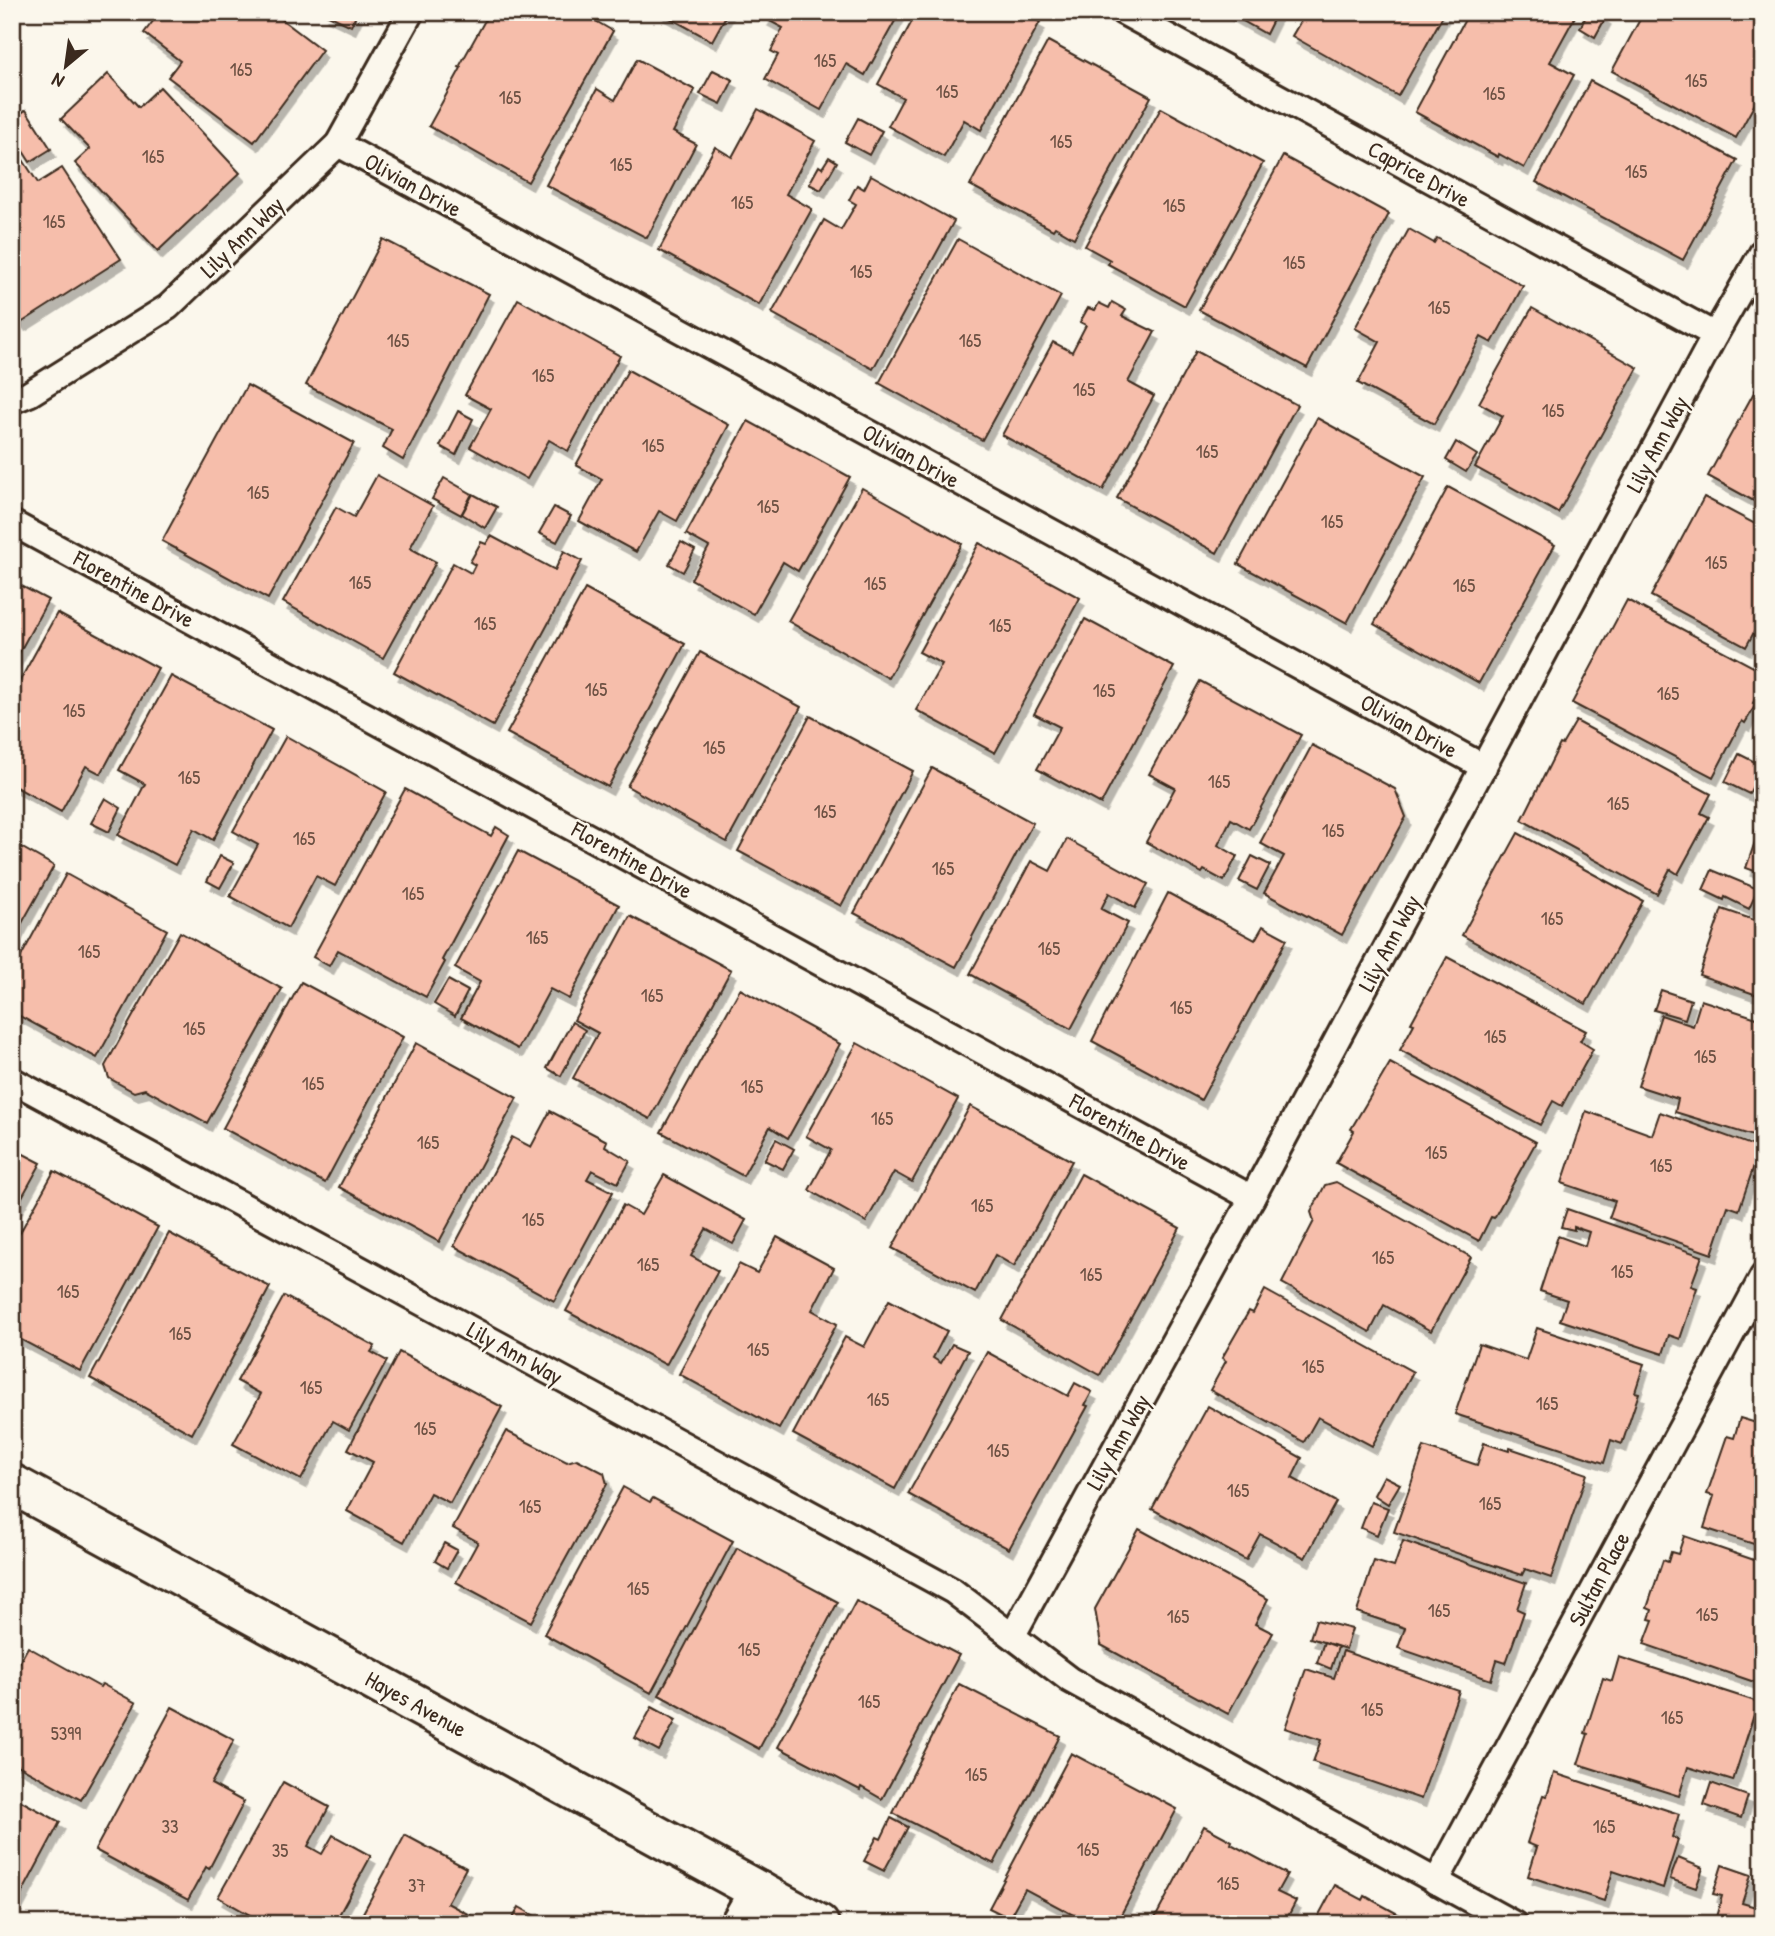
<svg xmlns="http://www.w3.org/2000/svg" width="1775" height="1936" font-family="'Patrick Hand',sans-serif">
  <defs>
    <filter id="shadow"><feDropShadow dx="4.5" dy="8" stdDeviation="0" flood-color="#0004"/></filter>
  </defs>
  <rect width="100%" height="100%" fill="#fbf7ec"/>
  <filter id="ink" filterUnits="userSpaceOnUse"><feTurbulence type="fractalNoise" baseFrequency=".0143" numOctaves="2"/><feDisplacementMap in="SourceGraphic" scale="14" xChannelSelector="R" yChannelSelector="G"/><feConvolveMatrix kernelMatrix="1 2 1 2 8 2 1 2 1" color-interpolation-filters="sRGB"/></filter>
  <g filter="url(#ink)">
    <g fill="#f6beab" stroke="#3b2a1e" stroke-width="2" filter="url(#shadow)">
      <polygon points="160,12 272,12 322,50 254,142 168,77 180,61 144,33"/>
      <polygon points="322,12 358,12 351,26"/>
      <polygon points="493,12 580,12 613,31 528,182 429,126 461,68 459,67 489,13"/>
      <polygon points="659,12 728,12 712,41"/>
      <polygon points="768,12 900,12 865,75 846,64 821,110 765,79 778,55 771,51 783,28 764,18"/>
      <polygon points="917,12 1021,12 1040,22 981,130 964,120 944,157 888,126 903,98 878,84"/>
      <polygon points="1227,12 1277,12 1266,34"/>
      <polygon points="1306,12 1445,12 1398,96 1292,36"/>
      <polygon points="1469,12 1577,13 1550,62 1574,75 1524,168 1499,154 1498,157 1415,112"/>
      <polygon points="1588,12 1598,12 1606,17 1595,37 1580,28"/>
      <polygon points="1644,12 1742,12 1763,23 1763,89 1736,138 1612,71"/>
      <polygon points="1048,41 1151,97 1074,238 1055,227 1053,230 970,185"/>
      <polygon points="637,59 695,90 673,132 696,144 647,238 546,185 597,89 615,100"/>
      <polygon points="713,70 733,80 721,104 700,94"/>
      <polygon points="108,74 139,107 160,87 240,173 158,251 75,163 90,149 61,119"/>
      <polygon points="1590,81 1737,160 1683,260 1536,182"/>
      <polygon points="1161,108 1263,163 1185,306 1108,264 1110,260 1085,246"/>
      <polygon points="758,109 815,141 786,194 812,209 759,305 659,250 715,147 732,157"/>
      <polygon points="26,110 51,149 30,162 12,134 12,119"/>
      <polygon points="858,118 882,131 869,155 845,142"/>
      <polygon points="14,146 38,183 62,168 121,259 21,323 12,310"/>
      <polygon points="1283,156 1389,214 1307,368 1199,310"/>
      <polygon points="829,157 837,162 821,190 809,184 819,166 822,168"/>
      <polygon points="871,175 954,221 873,369 772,313 824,220 841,230 856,204 849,200 857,185 864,189"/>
      <polygon points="1409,229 1434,243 1437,238 1523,286 1492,343 1481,337 1434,424 1358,383 1380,342 1355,328"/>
      <polygon points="383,239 489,294 403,460 383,448 392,429 306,385"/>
      <polygon points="958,239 1061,296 982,440 879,383"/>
      <polygon points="518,299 620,356 568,451 549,440 527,479 470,447 491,409 465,395"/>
      <polygon points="1112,302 1126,310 1122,316 1155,332 1128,382 1154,396 1103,490 1002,435 1053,342 1072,352 1086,325 1080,322 1088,308 1095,310 1099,303 1109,308"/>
      <polygon points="1532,308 1638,368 1558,513 1475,467 1503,416 1479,403"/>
      <polygon points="1196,351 1297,405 1217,553 1117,498"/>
      <polygon points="628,370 729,425 677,521 659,511 636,552 579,521 602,479 576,465"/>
      <polygon points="1763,376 1763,506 1708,476"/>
      <polygon points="247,385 354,443 268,599 162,541"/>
      <polygon points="458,411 473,419 456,455 440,446"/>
      <polygon points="1317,418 1425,477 1347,623 1238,564"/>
      <polygon points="748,421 850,477 798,571 783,562 754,614 691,579 709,547 686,534"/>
      <polygon points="1456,442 1477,455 1466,472 1446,460"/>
      <polygon points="377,475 433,506 410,548 436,562 383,658 283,602 336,507 354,517"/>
      <polygon points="444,478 472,494 461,515 432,499"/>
      <polygon points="1448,487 1555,545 1479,683 1374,624"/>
      <polygon points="862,488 962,544 888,678 788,621"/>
      <polygon points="473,494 497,507 485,528 462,514"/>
      <polygon points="1704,497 1763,528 1763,625 1759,623 1746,647 1651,596"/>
      <polygon points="554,507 571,516 557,542 539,533"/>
      <polygon points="491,536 555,570 564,551 582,561 493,726 394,672 453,563 471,573 475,565 470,562 481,542 486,544"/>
      <polygon points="681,542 695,550 683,572 669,564"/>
      <polygon points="979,543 1080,598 995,753 916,710 942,664 919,652"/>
      <polygon points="12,581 48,600 12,666"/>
      <polygon points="585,589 685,644 608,787 507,733"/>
      <polygon points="1627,600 1763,672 1763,684 1753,703 1756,704 1745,723 1742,721 1713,777 1572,703"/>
      <polygon points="57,613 158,668 101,774 86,766 61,812 12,785 12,748 22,731 12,725 12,695"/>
      <polygon points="1085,619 1174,667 1101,804 1037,769 1060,727 1034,714"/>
      <polygon points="700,652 801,707 727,842 627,786"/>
      <polygon points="171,676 272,730 213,840 194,829 175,865 118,835 145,784 119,770"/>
      <polygon points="1200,681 1301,735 1249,829 1231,819 1218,845 1237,856 1224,881 1204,870 1202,873 1146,842 1175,788 1149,774"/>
      <polygon points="810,716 913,771 841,906 738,851"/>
      <polygon points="1576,721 1711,794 1701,813 1709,817 1678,874 1670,869 1657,894 1522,820 1560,744 1562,745"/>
      <polygon points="286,736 386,792 335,886 316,876 288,928 230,896 258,845 233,831"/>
      <polygon points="1312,745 1395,789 1406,817 1342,935 1264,893 1284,856 1260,843"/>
      <polygon points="1739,754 1763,766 1749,794 1725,782"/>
      <polygon points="932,768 1033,823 956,967 854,913"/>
      <polygon points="405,789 491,836 496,827 509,835 442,960 445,962 426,997 338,950 329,966 313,957"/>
      <polygon points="105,798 121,808 109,832 91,823"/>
      <polygon points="1763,807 1763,874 1746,868 1758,833 1755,831"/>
      <polygon points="1518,833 1643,901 1586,1004 1462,935"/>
      <polygon points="1067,839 1148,884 1135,908 1109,893 1101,909 1128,923 1071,1029 970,974 1031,861 1050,871"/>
      <polygon points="12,842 54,866 12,941"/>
      <polygon points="518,851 619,905 569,999 550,989 518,1049 461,1018 480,982 455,968"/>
      <polygon points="220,856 234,863 220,888 207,881"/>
      <polygon points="1252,856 1270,865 1257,890 1239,881"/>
      <polygon points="1712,870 1758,889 1749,909 1725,897 1724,900 1703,890"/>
      <polygon points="66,874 167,930 97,1058 12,1012 12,973"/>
      <polygon points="1168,893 1255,940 1263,926 1287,939 1201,1100 1092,1041"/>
      <polygon points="1722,909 1763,923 1763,997 1699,975"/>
      <polygon points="630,916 731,970 650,1119 573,1078 598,1033 574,1020"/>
      <polygon points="180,932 282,989 207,1123 145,1089 134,1092 109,1078 105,1066"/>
      <polygon points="1447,957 1586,1031 1580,1041 1593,1049 1562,1106 1553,1101 1540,1125 1400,1050 1414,1024 1411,1023"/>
      <polygon points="448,980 468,991 455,1016 434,1004"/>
      <polygon points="301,982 403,1037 325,1183 223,1128"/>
      <polygon points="740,989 840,1044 788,1138 770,1127 743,1176 661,1132"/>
      <polygon points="1661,990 1691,1000 1685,1019 1654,1010"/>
      <polygon points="1701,1000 1763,1020 1763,1139 1675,1112 1678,1099 1638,1086 1661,1015 1693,1026"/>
      <polygon points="572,1022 585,1030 561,1076 547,1068"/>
      <polygon points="416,1043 517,1098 439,1242 339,1187"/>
      <polygon points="857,1043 958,1099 912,1182 894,1172 866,1222 809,1190 831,1150 806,1136"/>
      <polygon points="1390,1063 1536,1142 1494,1218 1491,1217 1479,1241 1336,1163 1354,1131 1351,1129"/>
      <polygon points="970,1106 1072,1161 1014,1266 995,1255 975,1293 892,1248"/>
      <polygon points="550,1111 607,1141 605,1146 630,1161 618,1183 592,1170 587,1179 613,1192 554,1301 454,1246 512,1137 531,1147"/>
      <polygon points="1586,1111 1652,1135 1660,1112 1760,1148 1739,1210 1728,1206 1712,1254 1609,1218 1615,1201 1562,1183"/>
      <polygon points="776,1139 794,1149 783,1169 764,1160"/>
      <polygon points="12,1148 41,1163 12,1215"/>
      <polygon points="54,1171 158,1227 80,1371 12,1335 12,1247"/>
      <polygon points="1081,1174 1180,1228 1100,1375 1002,1320"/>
      <polygon points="664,1175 746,1220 733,1244 706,1229 691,1256 718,1271 666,1365 566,1311 623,1205 641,1215"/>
      <polygon points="1336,1182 1471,1257 1431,1331 1384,1305 1370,1332 1282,1283 1314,1221 1311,1212 1325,1185"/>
      <polygon points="1567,1209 1702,1256 1691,1286 1697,1288 1680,1339 1669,1335 1663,1354 1560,1320 1567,1300 1540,1291 1558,1236 1585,1246 1589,1232 1574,1227 1574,1230 1561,1227"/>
      <polygon points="169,1233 270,1287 192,1434 90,1378"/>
      <polygon points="777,1237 834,1268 812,1310 837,1324 779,1429 679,1374 739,1264 757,1273"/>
      <polygon points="1265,1290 1413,1372 1372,1446 1318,1417 1304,1442 1210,1390 1226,1361 1222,1358 1249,1311 1253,1313"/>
      <polygon points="284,1296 375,1346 371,1352 387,1361 349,1430 333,1421 301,1480 233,1444 261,1394 237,1381"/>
      <polygon points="889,1300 947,1331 933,1358 941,1363 952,1344 968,1351 895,1489 793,1434 845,1337 864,1347"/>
      <polygon points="1537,1328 1644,1364 1635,1392 1639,1393 1622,1444 1611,1440 1604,1463 1455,1414 1479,1344 1526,1360"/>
      <polygon points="399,1352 502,1407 450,1503 430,1493 404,1542 347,1511 373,1462 348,1449"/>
      <polygon points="987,1352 1068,1396 1075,1383 1092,1392 1085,1405 1088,1406 1009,1549 908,1494"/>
      <polygon points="1208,1406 1302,1458 1292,1478 1336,1502 1305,1558 1260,1534 1246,1560 1152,1509"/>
      <polygon points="1740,1418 1763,1425 1763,1547 1704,1528 1714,1496 1707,1494 1727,1436 1734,1438"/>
      <polygon points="506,1431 567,1462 577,1459 604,1473 607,1484 531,1622 456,1582 478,1542 453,1528"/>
      <polygon points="1484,1443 1509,1451 1510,1448 1587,1474 1551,1578 1525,1569 1522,1575 1394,1532 1424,1447 1477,1465"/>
      <polygon points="1384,1476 1400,1484 1388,1504 1374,1495"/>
      <polygon points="623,1487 650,1502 653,1498 733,1541 651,1693 544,1634"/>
      <polygon points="1371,1502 1388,1508 1377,1535 1361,1528"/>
      <polygon points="1139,1529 1268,1599 1255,1624 1273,1633 1228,1714 1101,1645 1095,1609"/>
      <polygon points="1684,1536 1763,1563 1763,1685 1644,1644 1653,1620 1649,1619 1652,1610 1647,1608 1663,1560 1668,1562 1671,1552 1678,1554"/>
      <polygon points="1403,1541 1526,1583 1517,1609 1524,1612 1506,1663 1497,1660 1491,1680 1398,1648 1405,1628 1357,1612 1374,1561 1394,1567"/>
      <polygon points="444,1543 457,1550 447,1568 435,1561"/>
      <polygon points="737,1548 838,1602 759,1749 659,1695"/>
      <polygon points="856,1601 959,1655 882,1799 861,1787 860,1790 778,1747"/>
      <polygon points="1316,1620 1352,1629 1346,1649 1310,1638"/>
      <polygon points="1324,1642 1338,1647 1331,1669 1317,1663"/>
      <polygon points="28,1647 100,1687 102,1684 136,1703 81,1800 12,1762 12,1676"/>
      <polygon points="1343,1651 1459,1691 1421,1799 1313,1762 1321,1740 1285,1728 1306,1669 1334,1678"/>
      <polygon points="1619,1657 1758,1702 1733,1781 1688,1767 1679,1796 1578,1764 1588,1734 1585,1733 1603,1678 1612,1681"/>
      <polygon points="959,1684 1060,1736 994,1864 893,1813"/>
      <polygon points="172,1707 234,1740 211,1784 244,1802 209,1869 206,1867 188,1900 95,1850"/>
      <polygon points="652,1707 676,1720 659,1751 635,1738"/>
      <polygon points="1071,1753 1177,1809 1116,1924 1090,1924 1025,1889 1009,1918 989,1908"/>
      <polygon points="1554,1773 1679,1814 1672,1837 1678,1840 1663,1888 1613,1871 1604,1901 1528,1876 1537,1847 1527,1843 1543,1795 1547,1796"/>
      <polygon points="283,1782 329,1807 308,1846 322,1854 333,1835 371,1856 334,1924 266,1924 218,1897"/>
      <polygon points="1711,1783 1748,1796 1741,1818 1704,1805"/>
      <polygon points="12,1796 60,1822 12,1912"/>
      <polygon points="891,1818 908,1827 884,1871 864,1861 877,1837 881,1839"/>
      <polygon points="1204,1826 1232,1841 1231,1844 1287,1874 1277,1892 1296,1901 1284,1924 1161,1924 1154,1920"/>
      <polygon points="405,1835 466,1868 447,1903 481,1921 480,1924 357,1924"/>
      <polygon points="1678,1858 1703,1868 1696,1888 1670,1879"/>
      <polygon points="1722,1865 1751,1875 1742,1903 1763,1909 1763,1924 1714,1924 1722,1896 1713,1894"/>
      <polygon points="1335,1885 1363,1900 1365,1896 1416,1924 1314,1924"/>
      <polygon points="519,1907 549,1924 510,1924"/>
    </g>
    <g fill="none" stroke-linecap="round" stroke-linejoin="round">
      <g stroke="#3b2a1e" stroke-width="30">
        <g id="service">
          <polyline points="1123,12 1715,335"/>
          <polyline points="338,144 1484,767"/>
          <polyline points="12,401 29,394 168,307 338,144 411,12"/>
          <polyline points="12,523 1252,1198"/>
          <polyline points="12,1080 953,1591 1070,1680 1514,1924"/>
          <polyline points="1013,1635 1252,1198 1715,335 1763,251"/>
          <polyline points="1436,1882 1763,1276"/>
        </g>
      </g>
      <g stroke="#3b2a1e" stroke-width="44">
        <g id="minor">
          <polyline points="12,1484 819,1924"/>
          <polyline points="740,1924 759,1891"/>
        </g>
      </g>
      <use href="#service" stroke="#fbf7ec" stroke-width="24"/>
      <use href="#minor" stroke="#fbf7ec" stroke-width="38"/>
    </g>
  </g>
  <g text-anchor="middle" stroke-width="5" stroke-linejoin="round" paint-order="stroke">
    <g font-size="19" fill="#6a4f41">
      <text x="825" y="67">165</text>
      <text x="241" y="76">165</text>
      <text x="1696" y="87">165</text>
      <text x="947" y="98">165</text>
      <text x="1494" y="100">165</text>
      <text x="510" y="104">165</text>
      <text x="1061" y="148">165</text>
      <text x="153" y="163">165</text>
      <text x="621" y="171">165</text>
      <text x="1636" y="178">165</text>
      <text x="742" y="209">165</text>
      <text x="1174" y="212">165</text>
      <text x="54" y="228">165</text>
      <text x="1294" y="269">165</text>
      <text x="861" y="278">165</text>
      <text x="1439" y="314">165</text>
      <text x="398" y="347">165</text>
      <text x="970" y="347">165</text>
      <text x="543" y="382">165</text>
      <text x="1084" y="396">165</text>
      <text x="1553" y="417">165</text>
      <text x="653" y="452">165</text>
      <text x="1207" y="458">165</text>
      <text x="258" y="499">165</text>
      <text x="768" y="513">165</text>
      <text x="1332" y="528">165</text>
      <text x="1716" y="569">165</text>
      <text x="360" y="589">165</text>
      <text x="875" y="590">165</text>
      <text x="1464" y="592">165</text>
      <text x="485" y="630">165</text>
      <text x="1000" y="632">165</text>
      <text x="596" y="696">165</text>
      <text x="1104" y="697">165</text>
      <text x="1668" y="700">165</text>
      <text x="74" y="717">165</text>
      <text x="714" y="754">165</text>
      <text x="189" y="784">165</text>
      <text x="1219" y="788">165</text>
      <text x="1618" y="810">165</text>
      <text x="825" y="818">165</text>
      <text x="1333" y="837">165</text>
      <text x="304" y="845">165</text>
      <text x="943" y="875">165</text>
      <text x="413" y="900">165</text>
      <text x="1552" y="925">165</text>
      <text x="537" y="944">165</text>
      <text x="1049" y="955">165</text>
      <text x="89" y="958">165</text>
      <text x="652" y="1002">165</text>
      <text x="1181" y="1014">165</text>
      <text x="194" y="1035">165</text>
      <text x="1495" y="1043">165</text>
      <text x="1705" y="1063">165</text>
      <text x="313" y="1090">165</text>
      <text x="752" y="1093">165</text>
      <text x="882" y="1125">165</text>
      <text x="428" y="1149">165</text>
      <text x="1436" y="1159">165</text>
      <text x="1661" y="1172">165</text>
      <text x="982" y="1212">165</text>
      <text x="533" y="1226">165</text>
      <text x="1383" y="1264">165</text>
      <text x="648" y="1271">165</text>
      <text x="1622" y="1278">165</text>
      <text x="1091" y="1281">165</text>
      <text x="68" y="1298">165</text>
      <text x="180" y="1340">165</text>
      <text x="758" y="1356">165</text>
      <text x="1313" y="1373">165</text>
      <text x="311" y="1394">165</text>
      <text x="878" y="1406">165</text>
      <text x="1547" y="1410">165</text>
      <text x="425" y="1435">165</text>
      <text x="998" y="1457">165</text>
      <text x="1238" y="1497">165</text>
      <text x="1490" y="1510">165</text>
      <text x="530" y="1513">165</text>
      <text x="638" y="1595">165</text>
      <text x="1439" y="1617">165</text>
      <text x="1707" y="1621">165</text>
      <text x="1178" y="1623">165</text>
      <text x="749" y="1656">165</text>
      <text x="869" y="1708">165</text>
      <text x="1372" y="1716">165</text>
      <text x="1672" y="1724">165</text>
      <text x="66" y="1740">5399</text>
      <text x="976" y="1781">165</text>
      <text x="170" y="1833">33</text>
      <text x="1604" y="1833">165</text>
      <text x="1088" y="1856">165</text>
      <text x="280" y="1857">35</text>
      <text x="1228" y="1890">165</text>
      <text x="417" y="1892">37</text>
    </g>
    <g font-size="23" fill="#3b2a1e" stroke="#fbf7ec">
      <text transform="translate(1419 174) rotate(29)" y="8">Caprice Drive</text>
      <text transform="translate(413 185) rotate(29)" y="8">Olivian Drive</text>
      <text transform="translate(242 237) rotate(-44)" y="8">Lily Ann Way</text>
      <text transform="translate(1657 444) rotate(-62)" y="8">Lily Ann Way</text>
      <text transform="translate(911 456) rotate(29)" y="8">Olivian Drive</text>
      <text transform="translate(134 589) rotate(29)" y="8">Florentine Drive</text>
      <text transform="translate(1409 726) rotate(29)" y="8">Olivian Drive</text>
      <text transform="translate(632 860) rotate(29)" y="8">Florentine Drive</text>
      <text transform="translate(1389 943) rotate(-62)" y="8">Lily Ann Way</text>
      <text transform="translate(1130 1132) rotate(29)" y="8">Florentine Drive</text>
      <text transform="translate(515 1353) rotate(29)" y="8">Lily Ann Way</text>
      <text transform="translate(1118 1442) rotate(-61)" y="8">Lily Ann Way</text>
      <text transform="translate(1599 1579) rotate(-62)" y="8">Sultan Place</text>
      <text transform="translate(416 1704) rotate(29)" y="8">Hayes Avenue</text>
    </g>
  </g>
  <rect width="1775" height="1936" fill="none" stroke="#fbf7ec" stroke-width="42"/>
  <rect x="21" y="21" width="1733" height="1894" fill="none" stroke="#3b2a1e" stroke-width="2.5" filter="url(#ink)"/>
  <g transform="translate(66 66) rotate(209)" stroke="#fbf7ec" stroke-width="5" paint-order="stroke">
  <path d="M0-5L12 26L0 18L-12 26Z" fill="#3b2a1e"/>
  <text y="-10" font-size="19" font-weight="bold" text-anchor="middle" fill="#3b2a1e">N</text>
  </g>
</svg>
